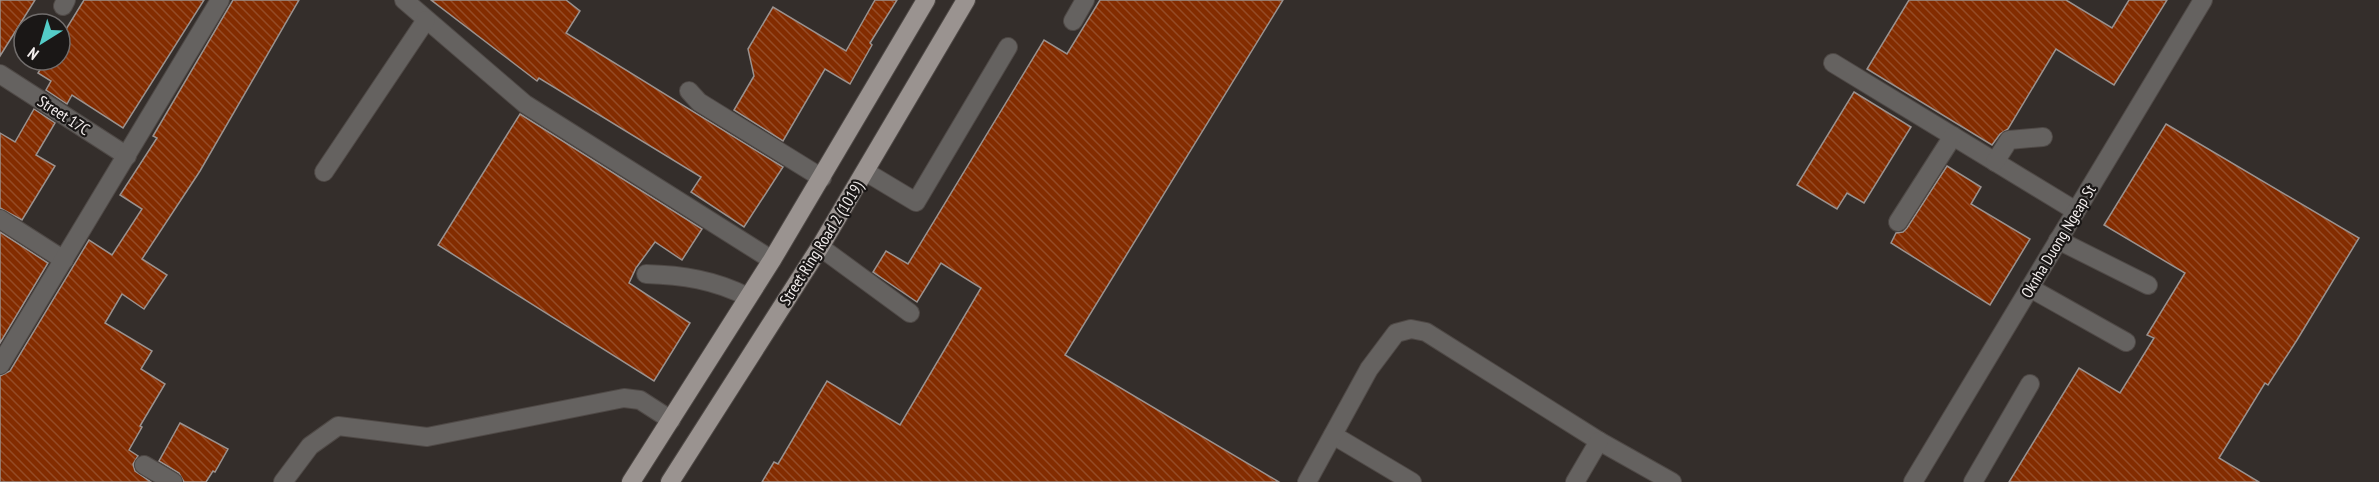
<svg xmlns="http://www.w3.org/2000/svg" width="2379" height="482" font-family="'PT Sans Narrow',sans-serif">
  <defs>
    <pattern id="building-back-hatch" width="6" height="6" patternUnits="userSpaceOnUse" patternTransform="scale(1.5)"><rect width="6" height="6" fill="#832c00"/><path d="M-1 5l2 2M0 0l6 6M5-1l2 2" fill="none" stroke="#954b26"/></pattern>
  </defs>
  <rect width="100%" height="100%" fill="#342e2b"/>
  <g fill="url(#building-back-hatch)" stroke="#9a928f" stroke-width="1.5">
    <polygon points="0,0 35,0 0,56"/>
    <polygon points="84,0 204,0 123,128 72,95 67,104 46,90 51,81 38,73 46,60 60,60 60,39"/>
    <polygon points="233,0 299,0 200,171 142,259 167,275 144,309 122,294 105,323 152,351 141,369 165,384 140,426 142,427 129,450 138,456 133,464 135,471 151,482 0,482 0,376 10,371 89,240 112,255 142,209 120,195 157,138 153,136"/>
    <polygon points="431,0 566,0 580,11 566,33 783,167 744,227 691,192 701,177 539,78 537,81"/>
    <polygon points="875,0 897,0 870,43 872,45 850,84 825,69 783,141 734,110 754,76 748,49 773,7 846,51"/>
    <polygon points="1100,0 1283,0 1065,355 1279,482 762,482 774,462 778,464 827,381 900,425 981,288 941,263 917,302 873,272 886,251 908,264 1044,40 1067,54"/>
    <polygon points="1909,0 2066,0 2112,28 2129,0 2167,0 2114,85 2056,49 2008,129 2000,134 1992,145 1867,69"/>
    <polygon points="1854,92 1911,127 1864,203 1847,193 1837,209 1797,185"/>
    <polygon points="34,109 55,123 36,155 55,166 22,220 0,208 0,133 15,142"/>
    <polygon points="520,114 702,229 682,260 655,242 636,268 629,283 690,323 654,381 438,245"/>
    <polygon points="2166,124 2359,238 2297,340 2268,385 2265,383 2219,458 2259,482 2009,482 2079,368 2120,393 2154,338 2147,335 2185,273 2104,225"/>
    <polygon points="1947,166 1981,187 1971,204 2030,239 1990,305 1891,243 1896,233 1903,232 1907,228"/>
    <polygon points="0,232 48,263 0,343"/>
    <polygon points="180,423 228,449 215,472 213,471 206,482 184,482 179,473 159,461"/>
  </g>
  <g fill="none" stroke-linecap="round" stroke-linejoin="round">
    <g stroke="#4f4946" stroke-width="20">
      <g id="minor">
        <polyline points="404,0 525,104 772,260"/>
        <polyline points="63,6 66,0"/>
        <polyline points="1073,21 1085,0"/>
        <polyline points="1833,63 2076,211"/>
        <polyline points="0,74 127,156"/>
        <polyline points="689,91 699,102 822,178"/>
        <polyline points="1995,162 2009,140 2043,137"/>
        <polyline points="324,172 426,20"/>
        <polyline points="866,172 916,202 1008,47"/>
        <polyline points="0,219 64,260"/>
        <polyline points="1898,222 1953,136"/>
        <polyline points="2058,240 2148,285"/>
        <polyline points="820,247 910,313"/>
        <path d="M 646,274 C 682,275 715,280 748,297"/>
        <polyline points="2030,288 2126,342"/>
        <polyline points="0,365 220,0"/>
        <polyline points="1333,435 1412,482"/>
        <polyline points="144,465 173,482"/>
        <polyline points="283,482 310,446 338,426 427,437 624,398 640,400 671,420"/>
        <polyline points="1307,482 1369,369 1396,333 1411,329 1426,332 1599,441 1672,482"/>
        <polyline points="1575,482 1599,441"/>
        <polyline points="1913,482 2203,0"/>
        <polyline points="1973,482 2030,384"/>
      </g>
    </g>
    <g stroke="#4f4946" stroke-width="20">
      <g id="major">
        <polyline points="631,482 772,260 926,0"/>
        <polyline points="670,482 820,247 966,0"/>
      </g>
    </g>
    <use href="#minor" stroke="#656260" stroke-width="18"/>
    <use href="#major" stroke="#9a9390" stroke-width="18"/>
  </g>
  <g text-anchor="middle" stroke-width="4.5" stroke-linejoin="round" paint-order="stroke">
    <g font-size="16" fill="#f4efee" stroke="#1a1716">
      <text transform="translate(64 115) rotate(33)" y="6">Street 17C</text>
      <text transform="translate(2058 241) rotate(-59)" y="6">Oknha Duong Ngeap St</text>
      <text transform="translate(821 243) rotate(-58)" y="6">Street Ring Road 2 (1019)</text>
    </g>
  </g>
  <g transform="translate(42 42) rotate(217)"><circle r="28" fill="#1a1716" stroke="#716d6c" stroke-width="1.5"/>
  <path d="M0-4.5L10 22L0 15L-10 22Z" fill="#54cdc8"/>
  <text y="-9" font-size="16" font-weight="bold" text-anchor="middle" fill="#f4efee">N</text>
  </g>
</svg>
